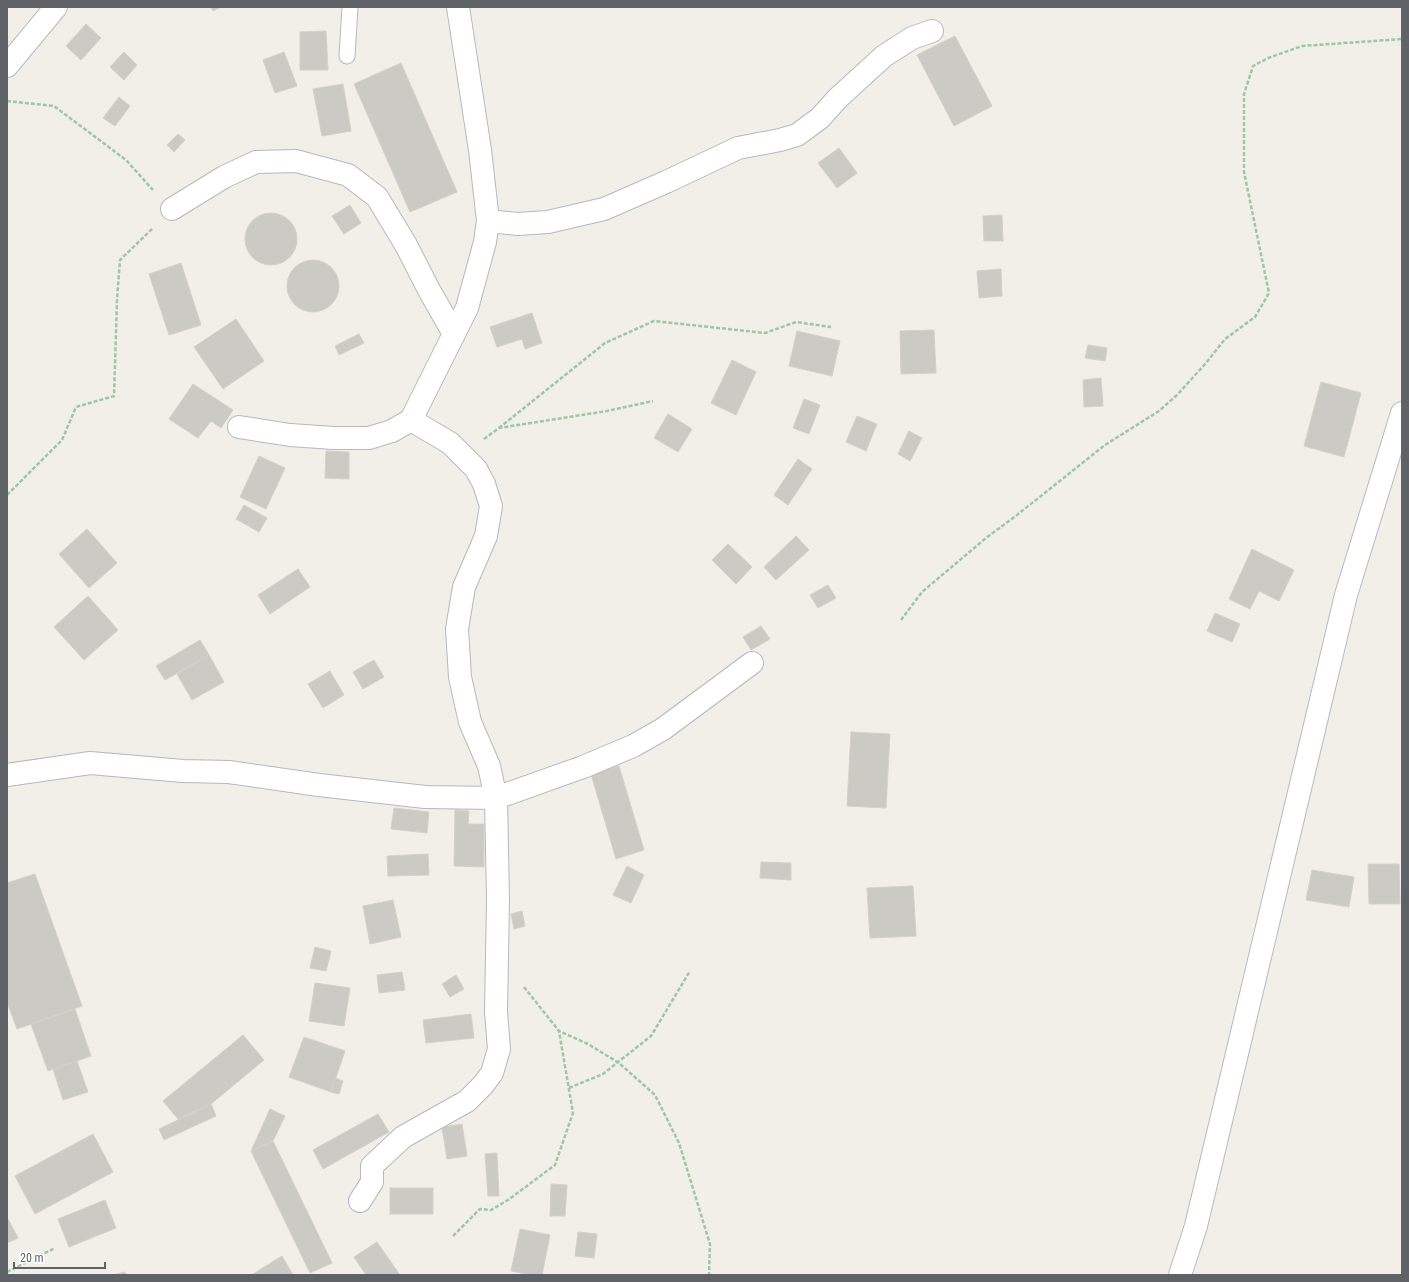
<svg xmlns="http://www.w3.org/2000/svg" width="1409" height="1282" font-family="'Roboto Condensed',sans-serif">
  <rect width="100%" height="100%" fill="#f1efe8"/>
  <g fill="#cccac5" stroke="#d6d1c6">
    <polygon points="211,7 221,7 213,11"/>
    <polygon points="86,24 101,38 81,60 66,46"/>
    <polygon points="326,31 328,70 300,70 300,32"/>
    <polygon points="955,36 992,106 954,126 917,55"/>
    <polygon points="124,52 137,65 124,80 110,67"/>
    <polygon points="284,52 297,86 275,93 263,60"/>
    <polygon points="401,63 457,192 410,212 354,84"/>
    <polygon points="343,84 351,131 322,136 313,89"/>
    <polygon points="119,97 130,106 115,126 103,118"/>
    <polygon points="178,134 185,140 174,152 167,145"/>
    <polygon points="839,148 857,173 837,188 818,163"/>
    <polygon points="350,205 361,223 344,234 332,216"/>
    <circle cx="271" cy="239" r="26"/>
    <polygon points="1002,215 1003,241 984,241 983,216"/>
    <circle cx="313" cy="286" r="26"/>
    <polygon points="181,263 201,325 169,335 149,274"/>
    <polygon points="1001,269 1002,296 979,298 977,271"/>
    <polygon points="532,313 542,343 525,349 522,339 497,347 490,327"/>
    <polygon points="236,319 264,361 223,389 194,347"/>
    <polygon points="934,330 936,373 901,374 900,331"/>
    <polygon points="797,331 840,341 832,376 789,366"/>
    <polygon points="359,334 364,343 339,355 335,346"/>
    <polygon points="1088,345 1107,348 1105,361 1085,358"/>
    <polygon points="732,360 756,372 736,415 711,403"/>
    <polygon points="1101,378 1103,406 1084,407 1083,380"/>
    <polygon points="1321,382 1361,393 1344,457 1304,446"/>
    <polygon points="193,384 233,410 221,428 211,421 198,438 169,419"/>
    <polygon points="804,399 820,405 809,434 793,428"/>
    <polygon points="668,414 692,429 678,452 654,438"/>
    <polygon points="857,416 877,424 866,451 846,442"/>
    <polygon points="909,431 922,438 910,461 898,454"/>
    <polygon points="326,451 349,452 349,479 325,478"/>
    <polygon points="259,456 285,468 266,509 240,497"/>
    <polygon points="798,459 812,469 788,505 774,495"/>
    <polygon points="244,505 267,518 259,532 236,519"/>
    <polygon points="87,529 117,563 89,588 59,554"/>
    <polygon points="796,536 809,550 776,580 764,567"/>
    <polygon points="728,544 752,567 736,584 712,560"/>
    <polygon points="1252,549 1294,570 1279,601 1259,591 1250,609 1229,599"/>
    <polygon points="298,569 310,587 270,614 258,595"/>
    <polygon points="828,585 836,598 818,608 810,595"/>
    <polygon points="88,596 118,630 84,660 54,627"/>
    <polygon points="1215,613 1240,624 1232,642 1207,631"/>
    <polygon points="761,626 770,639 751,650 743,637"/>
    <polygon points="200,640 209,655 165,680 156,666"/>
    <polygon points="209,655 224,682 192,700 177,674"/>
    <polygon points="374,660 384,677 363,689 353,672"/>
    <polygon points="330,671 344,695 323,708 308,684"/>
    <polygon points="851,732 890,734 886,808 847,806"/>
    <polygon points="619,766 644,850 616,859 591,774"/>
    <polygon points="394,808 429,812 427,833 391,829"/>
    <polygon points="455,810 469,811 468,824 484,824 484,867 454,866"/>
    <polygon points="428,854 429,875 388,876 387,856"/>
    <polygon points="761,862 791,863 791,880 760,878"/>
    <polygon points="1368,864 1399,864 1400,904 1369,904"/>
    <polygon points="627,866 644,875 631,903 613,895"/>
    <polygon points="1312,870 1354,877 1349,907 1306,900"/>
    <polygon points="35,874 82,1006 17,1029 7,1002 7,883"/>
    <polygon points="913,886 916,936 870,938 867,888"/>
    <polygon points="393,900 401,937 370,944 363,906"/>
    <polygon points="522,911 525,926 514,929 511,914"/>
    <polygon points="315,947 331,951 326,971 310,968"/>
    <polygon points="402,972 405,990 379,993 377,975"/>
    <polygon points="456,975 464,989 450,997 442,984"/>
    <polygon points="315,983 350,988 344,1026 309,1021"/>
    <polygon points="75,1009 91,1056 48,1071 31,1024"/>
    <polygon points="471,1014 474,1038 426,1043 423,1020"/>
    <polygon points="243,1035 264,1060 211,1104 178,1119 163,1101"/>
    <polygon points="304,1037 345,1051 331,1092 289,1077"/>
    <polygon points="77,1061 88,1092 63,1100 53,1069"/>
    <polygon points="335,1078 343,1081 339,1094 331,1092"/>
    <polygon points="211,1104 216,1116 164,1140 159,1129"/>
    <polygon points="270,1109 285,1116 273,1141 251,1151"/>
    <polygon points="378,1114 389,1132 323,1169 313,1150"/>
    <polygon points="462,1124 467,1156 447,1159 442,1127"/>
    <polygon points="93,1134 113,1172 35,1214 15,1176"/>
    <polygon points="273,1141 332,1263 310,1273 251,1151"/>
    <polygon points="497,1153 499,1196 488,1196 485,1154"/>
    <polygon points="551,1184 567,1185 565,1216 550,1216"/>
    <rect x="390" y="1188" width="43" height="26"/>
    <polygon points="105,1200 116,1228 69,1247 58,1219"/>
    <polygon points="7,1217 18,1238 7,1243"/>
    <polygon points="520,1229 550,1235 542,1275 531,1275 511,1271"/>
    <polygon points="578,1232 597,1234 594,1258 575,1256"/>
    <polygon points="377,1242 400,1275 366,1275 354,1257"/>
    <polygon points="282,1256 293,1275 254,1275 253,1274"/>
    <polygon points="125,1272 126,1275 113,1275"/>
  </g>
  <g fill="none" stroke-linecap="round" stroke-linejoin="round">
    <g stroke="#b5b8bc" stroke-width="17">
      <polyline id="lane" points="347,56 350,7"/>
    </g>
    <g stroke="#b5b8bc" stroke-width="24">
      <g id="street">
        <polyline points="7,66 56,7"/>
        <polyline points="172,209 224,177 256,162 296,161 348,175 377,197 406,245 429,290 454,334"/>
        <polyline points="488,221 518,224 548,222 604,209 666,182 738,148 780,140 797,135 820,118 838,98 884,56 912,38 932,31"/>
        <polyline points="411,420 467,308 485,242 488,221 480,150 458,7"/>
        <polyline points="7,775 90,763 183,771 229,772 319,785 425,797 496,798 489,766 470,722 460,677 457,629 464,587 486,536 491,506 484,484 476,469 450,443 411,420 392,431 369,438 334,438 290,435 239,427"/>
        <polyline points="360,1201 372,1182 372,1166 403,1137 467,1101 483,1085 492,1073 499,1049 496,1012 498,900 496,798 583,767 633,746 663,729 752,663"/>
      </g>
    </g>
    <g stroke="#b6babf" stroke-width="24">
      <polyline id="secondary" points="1180,1275 1196,1226 1346,595 1402,413"/>
    </g>
    <g stroke="#9cc7a9" stroke-width="2.5" stroke-dasharray="4 2" stroke-linecap="butt">
      <polyline points="7,101 54,106 126,160 153,190"/>
      <polyline points="499,428 605,343 654,321 765,333 796,322 831,327"/>
      <polyline points="484,439 499,428 607,411 653,401"/>
      <polyline points="7,495 62,440 76,407 114,396 117,300 120,260 153,228"/>
      <polyline points="901,620 922,592 986,538 1017,515 1105,445 1159,411 1177,395 1206,363 1225,339 1255,317 1269,293 1244,172 1244,94 1253,66 1268,58 1302,46 1402,39"/>
      <polyline points="524,987 559,1031 588,1044 619,1063 655,1095 679,1143 710,1244 709,1275"/>
      <polyline points="569,1088 603,1074 651,1036 690,971"/>
      <polyline points="453,1236 480,1209 491,1210 508,1200 555,1165 573,1113 559,1031"/>
      <polyline points="7,1272 55,1248"/>
    </g>
    <use href="#lane" stroke="#fff" stroke-width="15"/>
    <use href="#street" stroke="#fff" stroke-width="22"/>
    <use href="#secondary" stroke="#fff" stroke-width="22"/>
  </g>
  <rect width="1409" height="1282" fill="none" stroke="#5f6368" stroke-width="16"/>
  <path d="M14 1262v6h91v-6" fill="none" stroke="#5f6368" stroke-width="2"/>
  <text x="20" y="1262" font-size="12" fill="#5f6368" stroke="#ffffff" stroke-width="3" paint-order="stroke">20 m</text>
</svg>
